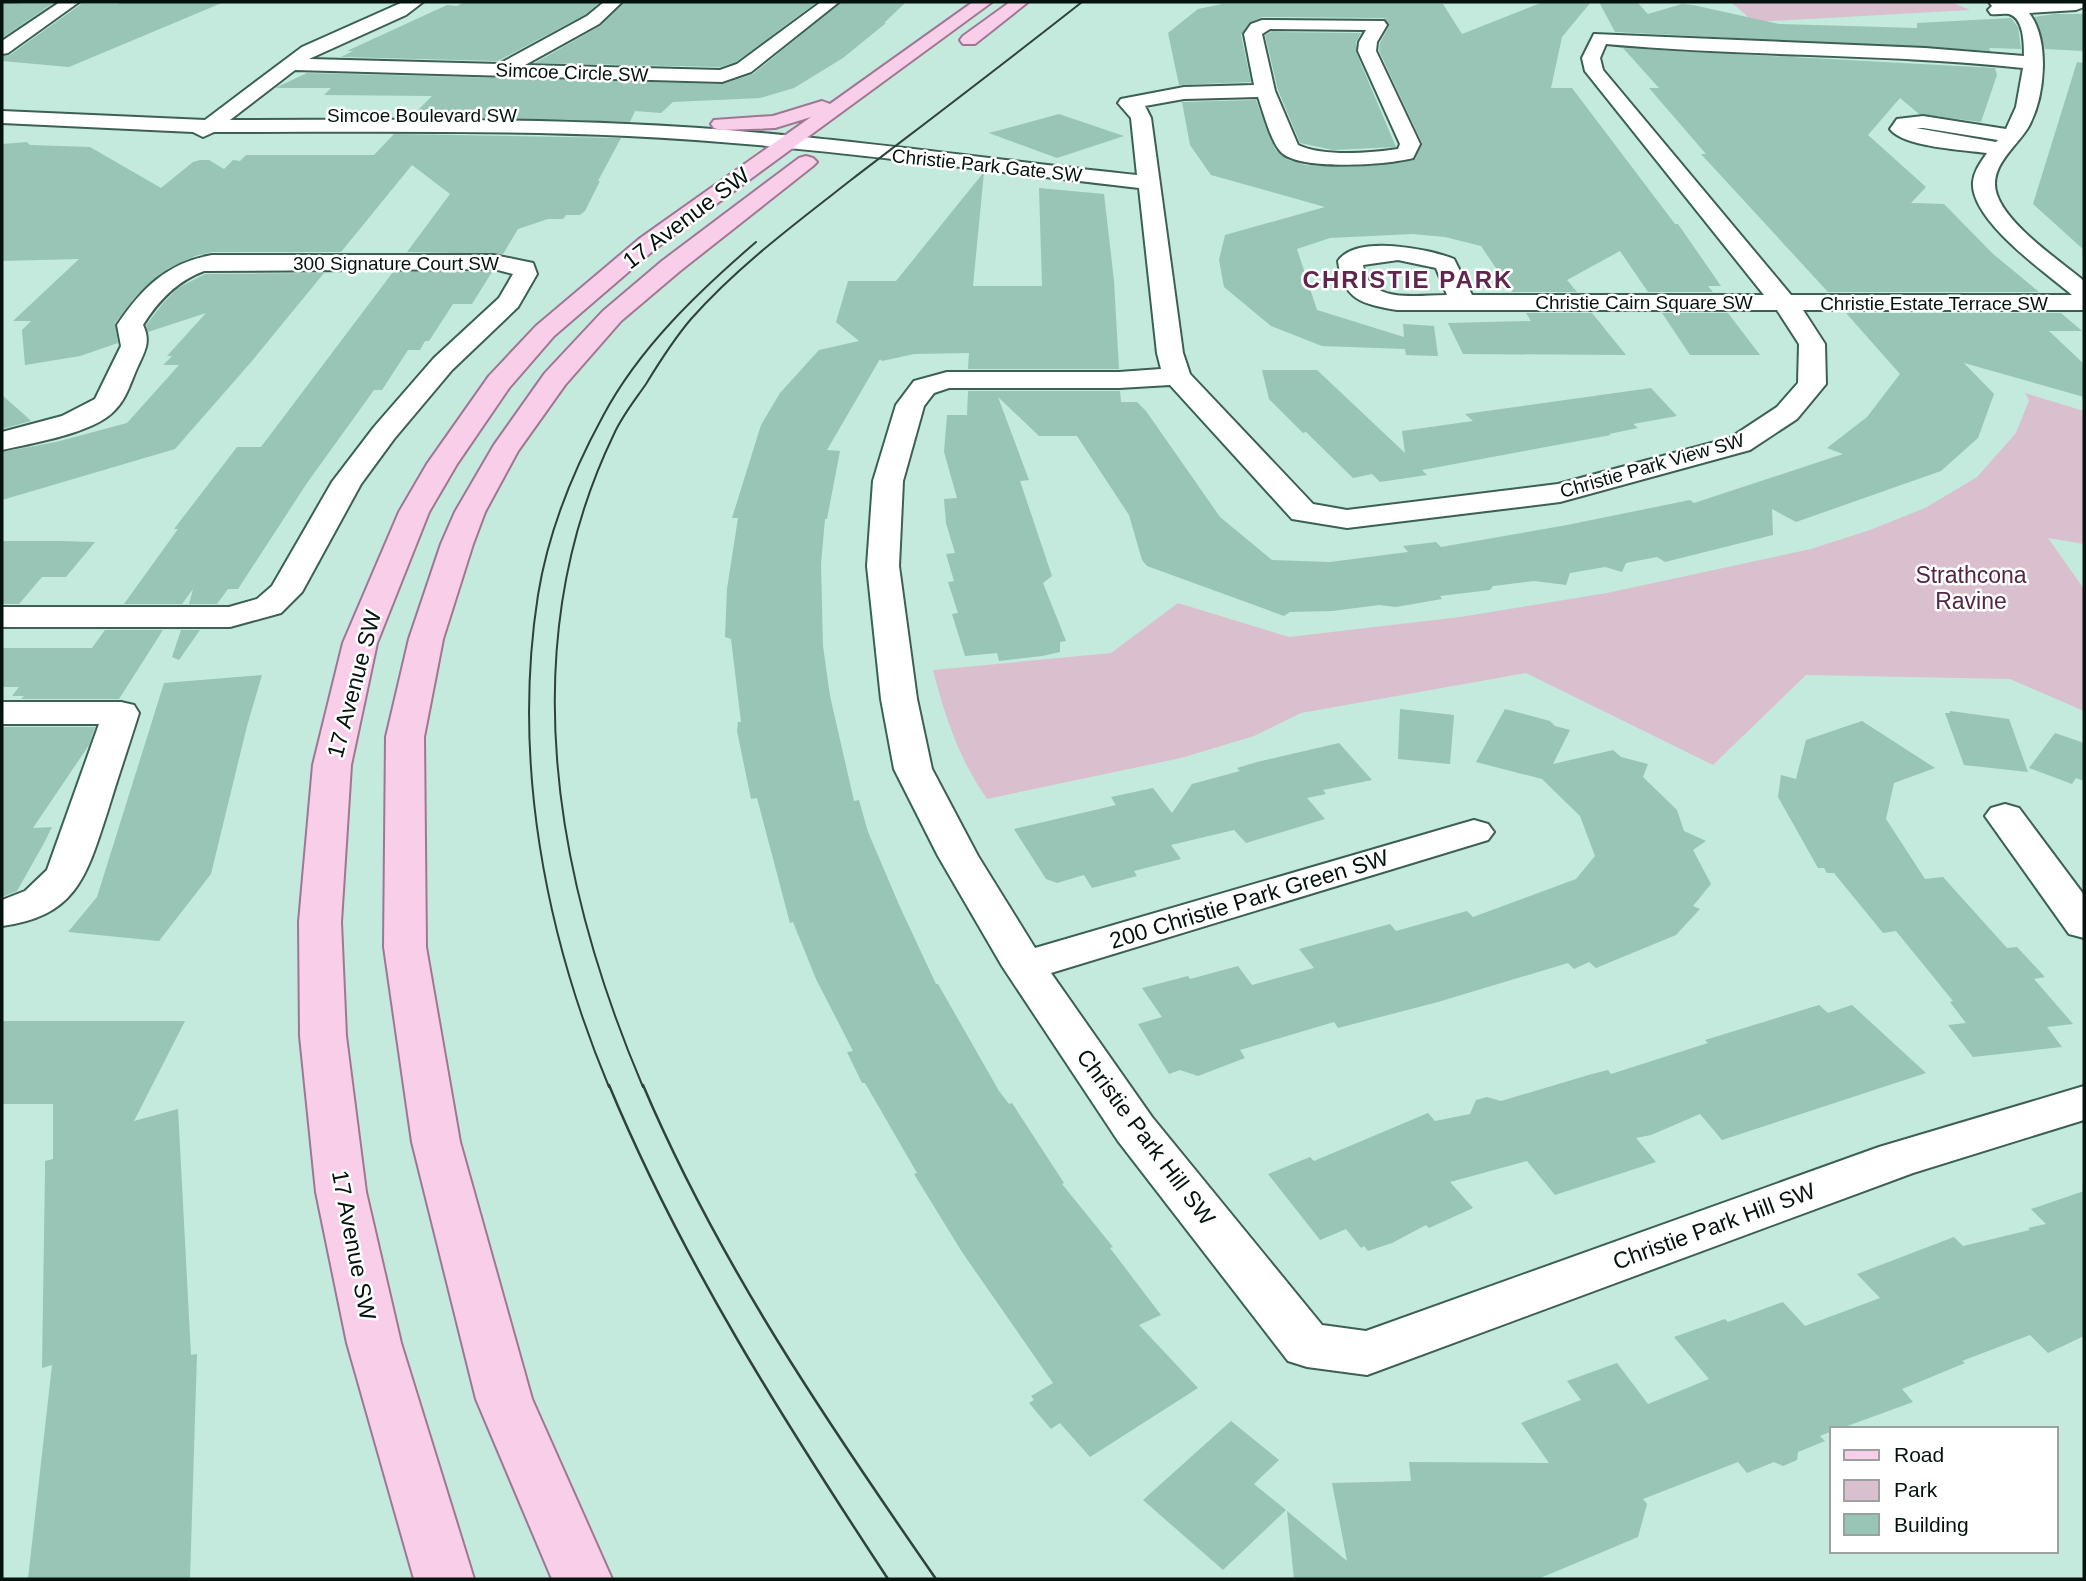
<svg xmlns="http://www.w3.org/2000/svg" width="2086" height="1581" font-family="Arial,sans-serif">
  <rect width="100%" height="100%" fill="#c3eadc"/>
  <g fill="#dac0cf">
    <polygon points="1731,2 1951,2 1970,10 1754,22"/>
    <path d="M 2025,393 L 2084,411 L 2084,544 L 2048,538 L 2084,589 L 2084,711 L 2010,679 L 1806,675 L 1713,765 L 1526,673 L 1301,713 L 1254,736 L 1181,758 L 987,799 C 959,759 945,717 933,670 L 1111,653 L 1178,603 L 1289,637 L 1460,617 L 1607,593 L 1811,549 L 1870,530 L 1925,508 L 1977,477 L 2016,433 L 2029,400 Z"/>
  </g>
  <g fill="#98c5b5">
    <polygon points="2,2 22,4 52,4 2,38"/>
    <polygon points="121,2 224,2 69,67 2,61 2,56 10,55 81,4 118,4"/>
    <polygon points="464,2 600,2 586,14 498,61 341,57 353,51 347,51 447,5 457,6"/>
    <polygon points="625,2 817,2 736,62 720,67 535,63 600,26"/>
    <polygon points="841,2 906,2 884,23 886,23 843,58 794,88 760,98 673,102 661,113 635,111 630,122 411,117 432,96 324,95 331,88 275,88 307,73 723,84 753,74"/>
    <polygon points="1543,2 1591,2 1562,37 1551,88 1572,88 1675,224 1678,224 1721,286 1708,286 1713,292 1648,292 1620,251 1567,280 1577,292 1512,292 1481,246 1445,237 1412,234 1330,238 1297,249 1317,310 1404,337 1403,324 1434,326 1438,356 1406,355 1405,349 1322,346 1271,326 1224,287 1219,260 1225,235 1325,207 1211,175 1190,145 1182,102 1256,100 1275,149 1289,160 1305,165 1344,167 1401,163 1415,159 1422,143 1379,51 1380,43 1389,26 1384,18 1262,17 1250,22 1241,35 1251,82 1179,85 1168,33 1198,9 1222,4 1443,4 1462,34"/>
    <polygon points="1599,2 1637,2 1648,14 1682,4 1693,5 1779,24 1917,28 1917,23 2011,18 2018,27 2021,49 1989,48 1990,51 1615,32"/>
    <polygon points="2055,14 2084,14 2084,51 2045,49 2034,17"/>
    <polygon points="1271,32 1361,33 1356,42 1356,52 1396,147 1333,150 1300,143 1278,90 1265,35"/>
    <polygon points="1623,48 1995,68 1997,75 1981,122 1919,114 1900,98 1868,135 1926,187 1911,203 1944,204 1992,253 2039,292 1828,292 1701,154 1706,154 1649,88 1659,88"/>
    <polygon points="2077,62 2084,63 2084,250 2033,204"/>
    <polygon points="1059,114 1124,136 1057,158 989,133"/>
    <polygon points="394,134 621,138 598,181 600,181 585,211 580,215 566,215 563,219 548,219 518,229 503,254 407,252 450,194 412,165 341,252 212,252 195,256 167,269 134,298 115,323 118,343 80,356 25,365 22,330 31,321 13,321 79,259 2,261 2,144 27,142 30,145 90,147 161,188 193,162 200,160 209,160 224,169 233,160 240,161 246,155 374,155"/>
    <polygon points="984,172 973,286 1042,286 1039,188 1104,194 1114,281 1119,369 968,369 969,353 914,354 882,361 880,359 827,450 840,451 827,519 825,519 821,564 823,646 830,696 854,801 859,800 868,832 900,907 936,984 938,984 999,1091 1009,1104 1012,1103 1064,1183 1062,1184 1113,1247 1110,1248 1161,1315 1139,1325 1198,1388 1090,1457 1060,1423 1051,1429 1029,1403 1034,1400 1031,1396 1053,1383 962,1252 914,1174 917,1173 865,1083 862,1083 847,1052 853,1051 816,979 793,922 790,923 757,798 751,799 737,731 738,722 741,722 731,639 725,637 727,589 738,518 732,518 761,425 780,393 819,350 859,341 836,322 848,281 896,281"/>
    <polygon points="393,272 492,272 472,304 453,304 429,341 425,341 420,350 408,350 382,390 374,390 307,483 238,589 228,589 217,604 189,604 193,589 182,604 124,604 178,529 174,529 237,447 261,447"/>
    <polygon points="324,273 252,361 175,449 2,500 2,452 56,442 127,423 179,365 163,365 172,356 167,356 206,313 148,332 146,325 164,302 178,288 205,274"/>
    <polygon points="1526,313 1592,313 1626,355 1463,354 1448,323 1531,321"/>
    <polygon points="1662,313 1728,313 1760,355 1690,355"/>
    <polygon points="1846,313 2061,313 2082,331 2049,331 2084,364 2084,397 1964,363 1994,394 1978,438 1941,471 1796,522 1772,509 1773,535 1665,562 1657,557 1626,563 1622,572 1605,567 1570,573 1566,585 1534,581 1493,586 1490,590 1440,596 1442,599 1396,607 1379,605 1332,611 1290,612 1284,616 1147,566 1142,560 1129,515 1077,436 1039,436 998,397 1029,480 1020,481 1052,576 1043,583 1066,641 1060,642 1060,652 1042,656 999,661 997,653 965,656 952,614 958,613 948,582 954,581 946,554 955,553 946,523 944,499 957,498 944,452 947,415 967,415 968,391 1120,391 1121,402 1137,402 1146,411 1220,517 1272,560 1330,562 1408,552 1403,546 1436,542 1441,547 1567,525 1690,500 1694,503 1843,454 1827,448 1867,417 1900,374"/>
    <polygon points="1262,370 1317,370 1405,453 1402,431 1473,421 1465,414 1651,388 1677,416 1633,424 1638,428 1609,434 1611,435 1422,470 1427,475 1380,482 1372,474 1353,478 1306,432 1303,433 1269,399"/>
    <polygon points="2,395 28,418 31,421 2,429"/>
    <polygon points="2,541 61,541 95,542 66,577 42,577 19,604 2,604"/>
    <polygon points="105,630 163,630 119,699 21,699 24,696 12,696 19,687 2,687 2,648 92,648"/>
    <polygon points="181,630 200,630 179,660 172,657"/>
    <polygon points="262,675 247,726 211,874 159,941 68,932 97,897 164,683"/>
    <polygon points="1400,709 1454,715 1450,764 1398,759"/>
    <polygon points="1505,709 1550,721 1555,726 1570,730 1553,764 1613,750 1621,757 1648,764 1643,777 1677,810 1684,831 1706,841 1693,850 1711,884 1693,906 1700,909 1676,935 1596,968 1589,962 1574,969 1568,963 1438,1002 1338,1028 1334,1022 1240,1050 1245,1058 1198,1076 1180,1070 1169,1074 1138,1024 1162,1017 1142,988 1188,976 1190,979 1238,966 1252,985 1314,968 1299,949 1390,924 1396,931 1467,911 1473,917 1576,879 1595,856 1580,816 1542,779 1476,762"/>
    <polygon points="1950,711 2009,719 2028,772 1964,765 1945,713 1950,713"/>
    <polygon points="1862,721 1935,768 1894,783 1886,819 1925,879 1943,877 2007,948 2017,947 2045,977 2034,979 2073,1024 2047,1027 2062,1047 1973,1057 1948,1025 1966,1023 1950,1002 1953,1001 1896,931 1883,933 1834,873 1827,873 1824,868 1818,868 1778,797 1781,775 1796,779 1806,740"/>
    <polygon points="2,727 95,727 89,745 33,828 52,827 44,843 17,891 2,897"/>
    <polygon points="2055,733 2084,743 2084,781 2076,778 2072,784 2029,768"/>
    <polygon points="1339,743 1372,780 1323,790 1326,794 1307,798 1325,819 1246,843 1234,830 1171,845 1181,859 1134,871 1137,876 1092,888 1084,875 1057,883 1046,879 1014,829 1116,805 1111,797 1153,788 1172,813 1192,784 1240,771 1237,768 1257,762"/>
    <polygon points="1819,1005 1828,1013 1852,1005 1926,1073 1722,1140 1700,1114 1651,1135 1636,1138 1656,1162 1555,1195 1527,1161 1450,1182 1473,1208 1429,1228 1426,1225 1392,1243 1368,1251 1364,1246 1361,1248 1346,1229 1320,1240 1268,1174 1310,1157 1314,1161 1428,1113 1435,1121 1470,1114 1476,1100 1487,1097 1501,1101 1592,1074 1608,1070 1611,1074 1708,1043 1705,1040"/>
    <polygon points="2,1021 185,1021 134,1121 178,1109 191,1355 197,1354 190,1579 28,1579 52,1365 42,1368 45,1172 45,1161 53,1159 53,1104 2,1104"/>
    <polygon points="2084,1191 2084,1336 2048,1353 2030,1335 1962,1361 1965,1363 1902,1389 1913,1402 1839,1429 1832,1429 1832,1431 1820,1436 1825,1441 1798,1452 1797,1460 1783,1466 1774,1462 1747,1473 1738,1462 1643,1499 1647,1504 1638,1537 1538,1579 1294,1579 1287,1511 1347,1561 1332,1483 1411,1481 1409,1462 1549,1463 1521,1423 1581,1400 1567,1381 1617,1363 1648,1404 1709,1379 1674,1337 1725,1319 1728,1322 1783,1302 1805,1326 1880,1298 1857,1274 1954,1237 1963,1246 2030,1230 2028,1228 2046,1224 2031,1209"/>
    <polygon points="1231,1421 1279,1460 1254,1484 1286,1510 1223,1570 1143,1500"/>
  </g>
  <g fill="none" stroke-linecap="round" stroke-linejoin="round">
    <g stroke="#3d6054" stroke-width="4">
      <g id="minor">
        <polygon points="60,2 79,2 8,53 2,54 2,41"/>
        <path d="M 403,2 L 423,2 L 406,15 L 309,59 L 499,64 L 587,16 L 604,2 L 622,2 L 599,24 L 525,65 L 720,70 L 737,64 L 821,2 L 839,2 L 751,72 L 722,82 L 295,70 L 230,120 C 362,120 495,118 627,124 C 797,131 968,157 1137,175 L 1131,118 L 1118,103 L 1121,99 L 1184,87 L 1254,85 L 1244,34 L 1251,24 L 1262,20 L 1384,21 L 1387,25 L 1377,42 L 1376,51 L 1420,144 L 1413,158 C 1388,165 1299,171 1281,152 C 1271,142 1263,111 1258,97 L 1184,99 L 1145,106 L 1151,118 L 1183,353 L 1190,374 L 1313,504 L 1347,510 L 1558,484 L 1730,438 L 1777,407 L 1798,383 L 1799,344 L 1777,310 L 1397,310 C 1362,304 1343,300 1338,261 C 1356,234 1429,249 1454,259 L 1472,295 L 1764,295 L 1585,71 L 1582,58 L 1594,34 L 1925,48 L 2024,56 C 2024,44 2024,18 2009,14 C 2003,13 1997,15 1991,14 L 1988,10 L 1992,6 L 1989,2 L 2084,2 L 2084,7 L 2076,10 L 2029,13 C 2050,40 2045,96 2029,126 C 2017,147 1987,167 1997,195 C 2008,226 2059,260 2084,281 L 2084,310 L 1803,310 L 1825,344 L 1826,384 L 1797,419 L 1750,450 L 1560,502 L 1347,528 L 1292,519 L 1170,385 L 1119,388 L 949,388 L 934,393 L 924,406 L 903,481 L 899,566 L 917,699 L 932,769 L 978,856 L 1035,948 L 1460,824 L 1474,820 L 1488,824 L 1494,832 L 1488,840 L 1051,973 L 1152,1117 L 1322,1325 L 1366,1331 L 1879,1147 L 2084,1086 L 2084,1120 L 1913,1173 L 1367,1375 L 1307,1367 L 1288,1361 L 1118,1141 L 1002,966 L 938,856 L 894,769 L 881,699 L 867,566 L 873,481 L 896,405 L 914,381 L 947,372 L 1119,372 L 1161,369 L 1157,353 L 1139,188 C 969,169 798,144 628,136 C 490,130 352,132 214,132 L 203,137 L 193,132 L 2,123 L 2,111 L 205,120 L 302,47 ZM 1270,29 L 1366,30 L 1359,42 L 1358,51 L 1400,144 L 1398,149 C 1370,153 1323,157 1298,145 L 1275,91 L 1262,34 ZM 1606,44 C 1745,57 1885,53 2023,68 L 2016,107 L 2006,129 L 1923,116 L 1897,119 L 1890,129 C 1903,147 1964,150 1987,153 C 1981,162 1974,171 1973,182 C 1970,220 2046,273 2072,295 L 1791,295 L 1603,70 L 1600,58 ZM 1916,128 L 1923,128 L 1998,140 L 1996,142 ZM 1398,260 L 1436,268 L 1447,295 C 1415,295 1369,305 1363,265 Z"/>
        <path d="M 212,255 L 494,255 L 533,263 L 537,274 L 518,307 L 452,370 L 394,439 L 361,484 L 302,592 L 281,613 L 230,627 L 2,627 L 2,607 L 229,607 L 257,599 L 272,586 L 332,482 L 374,427 L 434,358 L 499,298 L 513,274 L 494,269 L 204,271 C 177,281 158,301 143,325 C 151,341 145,351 138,366 C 131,381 127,398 115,410 C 95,433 32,443 2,450 L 2,432 L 62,416 L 95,399 L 121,346 L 117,325 C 142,288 167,263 212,255 Z"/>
        <path d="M 2,702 L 121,702 L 134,705 L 139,713 C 129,745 118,777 108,810 C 87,874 78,916 2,926 L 2,900 L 25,891 L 47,870 L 99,724 L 2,724 Z"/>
        <polygon points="2005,804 2019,808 2084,895 2084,938 2069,934 1985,816 1991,808"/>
      </g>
    </g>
    <g stroke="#a07793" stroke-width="4">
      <g id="major">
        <polygon points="973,2 992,2 655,249 554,336 509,388 457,464 429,512 377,643 351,765 341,922 346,1036 366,1192 401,1343 474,1579 414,1579 347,1343 316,1192 300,1036 299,922 313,765 343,643 399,512 427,464 489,376 536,326 639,239 811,117 775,128 721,130 714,128 711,124 714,120 773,116 822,101 830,104"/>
        <polygon points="1010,2 1028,2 975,44 963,44 960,40 963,36"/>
        <polygon points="806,156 813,158 817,162 813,166 680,271 621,321 565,385 518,451 485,512 473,544 443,639 424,737 426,947 460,1142 532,1399 612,1579 552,1579 476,1399 412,1142 384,947 386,737 409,639 441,544 455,512 494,445 545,373 603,311 662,261 799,158"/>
      </g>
    </g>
    <use href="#minor" fill="#fff" fill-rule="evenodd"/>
    <use href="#major" fill="#f8cee9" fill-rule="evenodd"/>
    <g stroke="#2f433c" stroke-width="2">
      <path d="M 609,1087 C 545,934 512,761 538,595 C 548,533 573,471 603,416 C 639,348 698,292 756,242"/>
      <path d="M 643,1087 C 555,880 512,645 614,434 C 622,416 635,400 646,384 C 660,361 674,339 691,319 C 738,266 796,223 851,180 C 928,121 1006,62 1082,2"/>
    </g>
    <g stroke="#2f433c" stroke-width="2.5">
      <path d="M 609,1085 C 682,1261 784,1421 888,1579"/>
      <path d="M 643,1085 C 718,1262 827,1422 936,1579"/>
    </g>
  </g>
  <g text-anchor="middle" stroke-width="5" stroke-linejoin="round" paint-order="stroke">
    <g font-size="19" fill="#05130e" stroke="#fff">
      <text transform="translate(572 72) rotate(2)" y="7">Simcoe Circle SW</text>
      <text x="422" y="122">Simcoe Boulevard SW</text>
      <text transform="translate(987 165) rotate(6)" y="7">Christie Park Gate SW</text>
      <text x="396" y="270">300 Signature Court SW</text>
      <text x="1644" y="309">Christie Cairn Square SW</text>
      <text x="1934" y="310">Christie Estate Terrace SW</text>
      <text transform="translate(1652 465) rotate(-16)" y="7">Christie Park View SW</text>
    </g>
    <g font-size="23" fill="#05130e" stroke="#fff">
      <text transform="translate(686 218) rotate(-37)" y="8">17 Avenue SW</text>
      <text transform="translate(354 684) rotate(-75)" y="8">17 Avenue SW</text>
      <text transform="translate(1249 899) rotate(-17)" y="8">200 Christie Park Green SW</text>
      <text transform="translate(1146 1137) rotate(53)" y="8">Christie Park Hill SW</text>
      <text transform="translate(1714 1226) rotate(-20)" y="8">Christie Park Hill SW</text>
      <text transform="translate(354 1245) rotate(79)" y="8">17 Avenue SW</text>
    </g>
    <g font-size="23" fill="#542545" stroke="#fff">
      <text x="1971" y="583">Strathcona<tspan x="1971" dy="26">Ravine</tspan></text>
    </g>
    <g font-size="24" font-weight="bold" letter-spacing="2" fill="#61264f" stroke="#fff">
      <text x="1408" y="288">CHRISTIE PARK</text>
    </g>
  </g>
  <rect width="2086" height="1581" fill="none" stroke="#05130e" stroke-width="7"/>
  <rect x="1830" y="1427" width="228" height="126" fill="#ffffff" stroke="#9ba19f" stroke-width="2"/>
  <rect x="1844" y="1450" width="35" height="10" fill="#f8cee9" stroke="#9ba19f" stroke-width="2"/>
  <text x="1894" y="1462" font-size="21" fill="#05130e">Road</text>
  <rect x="1844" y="1480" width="35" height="21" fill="#dac0cf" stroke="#9ba19f" stroke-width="2"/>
  <text x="1894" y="1497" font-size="21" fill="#05130e">Park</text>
  <rect x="1844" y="1514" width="35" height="21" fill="#98c5b5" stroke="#9ba19f" stroke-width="2"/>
  <text x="1894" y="1532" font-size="21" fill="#05130e">Building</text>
</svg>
